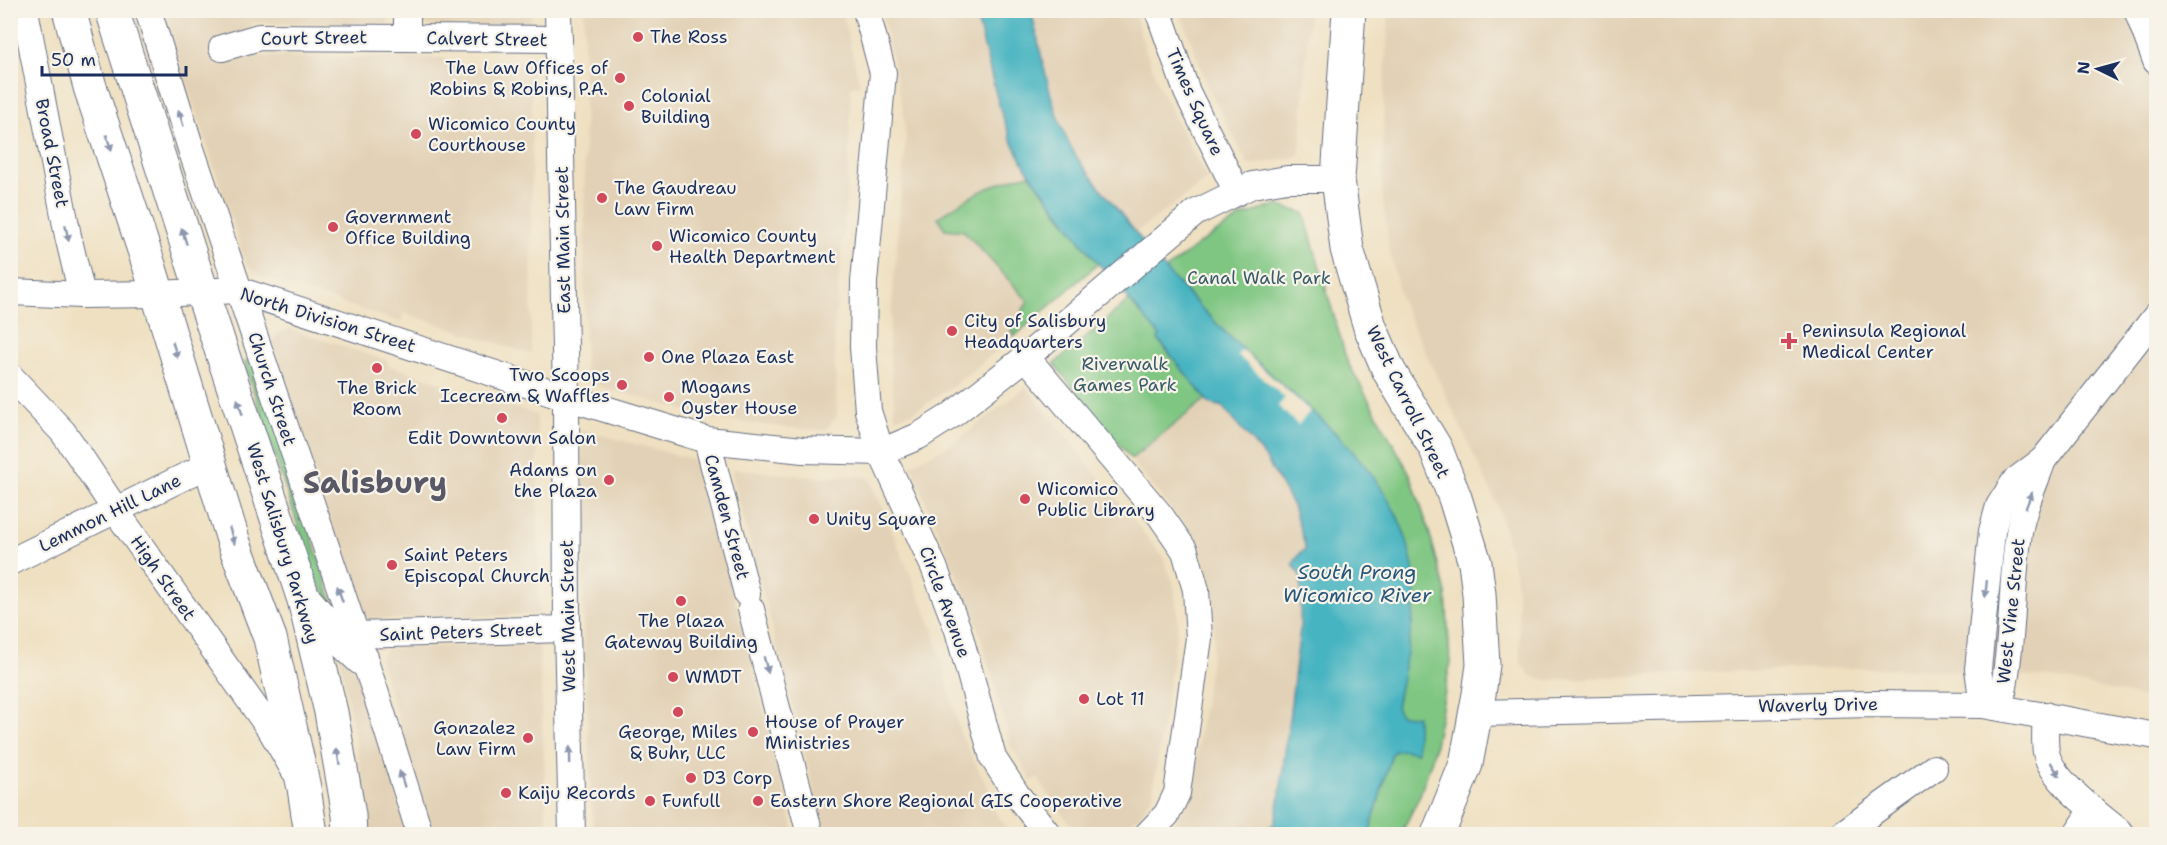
<svg xmlns="http://www.w3.org/2000/svg" width="2167" height="845" font-family="'Shantell Sans',sans-serif">
  <rect width="100%" height="100%" fill="#f7f3e8"/>
  <filter id="ink" filterUnits="userSpaceOnUse"><feTurbulence type="fractalNoise" baseFrequency=".0167" numOctaves="2"/><feDisplacementMap in="SourceGraphic" scale="12" xChannelSelector="R" yChannelSelector="G"/><feConvolveMatrix kernelMatrix="1 2 1 2 8 2 1 2 1" color-interpolation-filters="sRGB"/></filter>
  <filter id="wash" filterUnits="userSpaceOnUse"><feTurbulence type="fractalNoise" baseFrequency=".008" numOctaves="4" result="noise"/><feDisplacementMap in="SourceGraphic" scale="24" xChannelSelector="R" yChannelSelector="G"/><feGaussianBlur stdDeviation="1.35" result="paint"/><feColorMatrix in="noise" values="0 0 0 0 0 0 0 0 0 0 0 0 0 0 0 0 0 1.4 0 .05"/><feComposite in="paint" operator="in"/></filter>
  <g filter="url(#wash)">
    <rect width="100%" height="100%" fill="#efe0c1"/>
    <g fill="#e2d1b6">
      <polygon points="163,11 388,11 388,24 251,23 251,56 443,58 455,67 510,67 519,60 532,61 531,354 404,313 401,322 394,320 261,276 246,264"/>
      <polygon points="423,11 531,11 531,28 423,25"/>
      <polygon points="584,11 842,11 860,85 851,86 848,177 834,337 837,416 825,430 789,428 716,419 585,382"/>
      <polygon points="882,11 975,11 999,106 1011,139 1030,174 991,185 970,196 939,217 945,229 964,231 1029,301 1011,331 1015,336 950,388 913,413 895,417 889,340 906,137 903,108"/>
      <polygon points="1031,11 1134,11 1141,37 1160,89 1207,180 1136,232 1070,149 1061,128"/>
      <polygon points="1180,11 1309,11 1300,153 1293,158 1248,165 1208,87"/>
      <polygon points="1389,11 2156,11 2156,700 2053,678 1945,670 1864,668 1709,672 1548,680 1531,676 1521,663 1516,576 1498,506 1401,300 1389,248 1382,191 1384,93"/>
      <polygon points="290,329 388,361 387,365 537,415 539,614 370,620 359,612 273,343 279,332"/>
      <polygon points="1026,387 1163,557 1174,585 1178,623 1152,797 1139,816 1116,834 1077,834 1037,778 1032,781 1011,746 975,617 910,465 954,443"/>
      <polygon points="1206,399 1209,403 1223,407 1265,457 1293,506 1305,545 1305,550 1301,552 1298,559 1297,571 1301,577 1300,629 1279,802 1275,822 1264,834 1169,834 1190,797 1214,639 1213,594 1202,556 1183,524 1131,459"/>
      <polygon points="582,430 699,461 780,773 794,834 593,834 584,645"/>
      <polygon points="735,469 812,477 863,476 870,479 934,631 960,733 996,804 992,807 1011,834 824,834 808,766 732,474"/>
      <polygon points="539,643 547,834 434,834 380,660 387,648"/>
      <polygon points="339,653 355,670 409,834 367,834 363,779"/>
    </g>
    <g fill="#7fc682" stroke="#4d7a70" stroke-width="1.5">
      <path d="M 1030,174 L 1060,215 L 1099,263 L 1015,336 L 1011,331 L 1028,301 L 964,231 L 945,229 L 938,217 C 971,195 992,183 1030,174 Z"/>
      <path d="M 1276,205 L 1304,213 L 1347,361 L 1410,474 L 1428,528 L 1446,593 L 1450,663 L 1440,719 L 1432,759 L 1420,795 L 1401,834 L 1369,834 L 1392,753 C 1399,748 1409,751 1417,752 L 1396,707 L 1412,621 L 1414,577 L 1408,547 L 1397,515 L 1339,436 L 1239,347 L 1165,270 L 1200,243 L 1241,217 Z"/>
      <polygon points="1129,300 1160,336 1158,340 1206,399 1131,459 1054,364"/>
      <polygon points="255,359 336,613 315,577 244,362"/>
    </g>
    <path fill="#46b4c1" stroke="#307290" stroke-width="1.5" d="M 975,11 L 1031,11 C 1044,61 1051,122 1082,165 C 1110,199 1136,234 1164,268 C 1181,289 1202,308 1220,327 C 1292,402 1402,463 1414,576 C 1418,613 1403,669 1396,707 L 1400,715 L 1417,716 L 1417,752 C 1410,751 1399,748 1392,753 L 1369,834 L 1264,834 L 1275,822 L 1279,802 L 1300,629 L 1301,577 L 1293,564 L 1301,552 L 1305,550 L 1305,545 L 1293,506 L 1265,457 L 1223,407 L 1209,403 L 1158,339 L 1160,336 L 1092,256 L 1026,168 L 1011,139 L 999,106 Z"/>
    <polygon fill="#efe0c1" points="1242,350 1310,411 1298,425 1278,406 1285,398 1237,355"/>
  </g>
  <g filter="url(#ink)">
    <g fill="none" stroke-linecap="round" stroke-linejoin="round">
      <g stroke="#656d81" stroke-width="28">
        <g id="minor">
          <polyline points="25,10 68,236 82,295"/>
          <polyline points="148,10 191,149 375,691 420,834"/>
          <polyline points="407,10 407,38"/>
          <polyline points="558,10 566,397 567,629 572,834"/>
          <polyline points="866,10 883,73 864,282 863,347 868,411 881,452 934,567 958,630 993,758 1017,795 1048,834"/>
          <polyline points="1158,10 1187,92 1237,192"/>
          <polyline points="2137,10 2156,61"/>
          <polyline points="222,48 259,37 559,39"/>
          <polyline points="10,292 82,295 158,294 238,290 566,397 707,440 803,450 881,452 919,436 952,415 1026,357 1195,213 1252,185 1287,179 1338,179"/>
          <polyline points="1026,357 1160,515 1185,551 1196,590 1199,638 1177,793 1167,814 1148,834"/>
          <polyline points="10,376 63,432 79,455 123,521 272,732 294,770"/>
          <polyline points="707,440 747,594"/>
          <polyline points="10,562 210,464"/>
          <polyline points="751,609 810,834"/>
          <polyline points="354,635 567,629"/>
          <polyline points="1983,705 1978,669 1992,531 1999,506 2015,481 2043,460 2156,316"/>
          <path d="M 1983,705 L 2003,692 C 2013,642 2011,591 2018,540 C 2021,512 2034,486 2043,460"/>
          <polyline points="1476,713 1871,704 1983,705 2156,736"/>
          <path d="M 2045,715 C 2046,727 2044,740 2046,752 C 2051,781 2101,816 2122,834"/>
          <polyline points="1842,834 1934,768"/>
          <polyline points="2077,834 2093,810"/>
        </g>
      </g>
      <g stroke="#656d81" stroke-width="35">
        <g id="major">
          <polyline points="69,10 90,87 149,265 234,543 270,638 304,788 311,834"/>
          <polyline points="112,10 202,292 304,600 331,712 349,815 350,834"/>
          <polyline points="1349,10 1338,179 1347,249 1370,327 1389,371 1436,449 1455,498 1475,563 1479,594 1483,665 1479,694 1466,764 1438,834"/>
          <polyline points="305,600 330,629 362,659"/>
        </g>
      </g>
      <use href="#minor" stroke="#fff" stroke-width="26"/>
      <use href="#major" stroke="#fff" stroke-width="33"/>
    </g>
    <defs><path id="oneway-solid" d="M-6-.8H1V-3.2L6.5 0L1 3.2V.8H-6Z" transform="scale(1.5)"/></defs>
    <g fill="#8d97ae">
      <use href="#oneway-solid" transform="translate(181 118) rotate(-107)"/>
      <use href="#oneway-solid" transform="translate(109 143) rotate(72)"/>
      <use href="#oneway-solid" transform="translate(67 233) rotate(78)"/>
      <use href="#oneway-solid" transform="translate(184 236) rotate(-108)"/>
      <use href="#oneway-solid" transform="translate(175 350) rotate(73)"/>
      <use href="#oneway-solid" transform="translate(240 407) rotate(-108)"/>
      <use href="#oneway-solid" transform="translate(2029 500) rotate(-68)"/>
      <use href="#oneway-solid" transform="translate(232 536) rotate(72)"/>
      <use href="#oneway-solid" transform="translate(1986 589) rotate(96)"/>
      <use href="#oneway-solid" transform="translate(340 594) rotate(-109)"/>
      <use href="#oneway-solid" transform="translate(766 665) rotate(75)"/>
      <use href="#oneway-solid" transform="translate(570 755) rotate(-91)"/>
      <use href="#oneway-solid" transform="translate(338 756) rotate(-100)"/>
      <use href="#oneway-solid" transform="translate(2055 769) rotate(57)"/>
      <use href="#oneway-solid" transform="translate(402 779) rotate(-108)"/>
    </g>
  </g>
  <g fill="#d1495b" stroke="#f7f3e8" stroke-width="2">
    <circle cx="638" cy="37" r="6"/>
    <circle cx="620" cy="78" r="6"/>
    <circle cx="629" cy="106" r="6"/>
    <circle cx="416" cy="134" r="6"/>
    <circle cx="602" cy="198" r="6"/>
    <circle cx="333" cy="227" r="6"/>
    <circle cx="657" cy="246" r="6"/>
    <circle cx="952" cy="331" r="6"/>
    <path d="M1786 332h6v6h6v6h-6v6h-6v-6h-6v-6h6z"/>
    <circle cx="649" cy="357" r="6"/>
    <circle cx="377" cy="368" r="6"/>
    <circle cx="622" cy="385" r="6"/>
    <circle cx="669" cy="397" r="6"/>
    <circle cx="502" cy="418" r="6"/>
    <circle cx="609" cy="480" r="6"/>
    <circle cx="1025" cy="499" r="6"/>
    <circle cx="814" cy="519" r="6"/>
    <circle cx="392" cy="565" r="6"/>
    <circle cx="681" cy="601" r="6"/>
    <circle cx="673" cy="677" r="6"/>
    <circle cx="1084" cy="699" r="6"/>
    <circle cx="678" cy="712" r="6"/>
    <circle cx="753" cy="732" r="6"/>
    <circle cx="528" cy="738" r="6"/>
    <circle cx="691" cy="778" r="6"/>
    <circle cx="506" cy="793" r="6"/>
    <circle cx="650" cy="801" r="6"/>
    <circle cx="758" cy="801" r="6"/>
  </g>
  <g text-anchor="middle" stroke-width="4.5" stroke-linejoin="round" paint-order="stroke">
    <g font-size="18" fill="#1b2f5e" stroke="#f7f3e8" text-anchor="start">
      <text x="650" y="43">The Ross</text>
      <text x="608" y="74" text-anchor="end">The Law Offices of<tspan x="608" dy="21">Robins &amp; Robins, P.A.</tspan></text>
      <text x="641" y="102">Colonial<tspan x="641" dy="21">Building</tspan></text>
      <text x="428" y="130">Wicomico County<tspan x="428" dy="21">Courthouse</tspan></text>
      <text x="614" y="194">The Gaudreau<tspan x="614" dy="21">Law Firm</tspan></text>
      <text x="345" y="223">Government<tspan x="345" dy="21">Office Building</tspan></text>
      <text x="669" y="242">Wicomico County<tspan x="669" dy="21">Health Department</tspan></text>
      <text x="964" y="327">City of Salisbury<tspan x="964" dy="21">Headquarters</tspan></text>
      <text x="1802" y="337">Peninsula Regional<tspan x="1802" dy="21">Medical Center</tspan></text>
      <text x="661" y="363">One Plaza East</text>
      <text x="610" y="381" text-anchor="end">Two Scoops<tspan x="610" dy="21">Icecream &amp; Waffles</tspan></text>
      <text x="681" y="393">Mogans<tspan x="681" dy="21">Oyster House</tspan></text>
      <text x="377" y="394" text-anchor="middle">The Brick<tspan x="377" dy="21">Room</tspan></text>
      <text x="502" y="444" text-anchor="middle">Edit Downtown Salon</text>
      <text x="597" y="476" text-anchor="end">Adams on<tspan x="597" dy="21">the Plaza</tspan></text>
      <text x="1037" y="495">Wicomico<tspan x="1037" dy="21">Public Library</tspan></text>
      <text x="826" y="525">Unity Square</text>
      <text x="404" y="561">Saint Peters<tspan x="404" dy="21">Episcopal Church</tspan></text>
      <text x="681" y="627" text-anchor="middle">The Plaza<tspan x="681" dy="21">Gateway Building</tspan></text>
      <text x="685" y="683">WMDT</text>
      <text x="1096" y="705">Lot 11</text>
      <text x="765" y="728">House of Prayer<tspan x="765" dy="21">Ministries</tspan></text>
      <text x="516" y="734" text-anchor="end">Gonzalez<tspan x="516" dy="21">Law Firm</tspan></text>
      <text x="678" y="738" text-anchor="middle">George, Miles<tspan x="678" dy="21">&amp; Buhr, LLC</tspan></text>
      <text x="703" y="784">D3 Corp</text>
      <text x="518" y="799">Kaiju Records</text>
      <text x="662" y="807">Funfull</text>
      <text x="770" y="807">Eastern Shore Regional GIS Cooperative</text>
    </g>
    <g font-size="18" fill="#1b2f5e" stroke="#f7f3e8">
      <text transform="translate(314 38) rotate(-1)" y="6">Court Street</text>
      <text transform="translate(487 39) rotate(1)" y="6">Calvert Street</text>
      <text transform="translate(1195 102) rotate(66)" y="6">Times Square</text>
      <text transform="translate(52 153) rotate(79)" y="6">Broad Street</text>
      <text transform="translate(563 240) rotate(-91)" y="6">East Main Street</text>
      <text transform="translate(328 320) rotate(17)" y="6">North Division Street</text>
      <text transform="translate(272 389) rotate(72)" y="6">Church Street</text>
      <text transform="translate(1408 402) rotate(64)" y="6">West Carroll Street</text>
      <text transform="translate(110 513) rotate(-26)" y="6">Lemmon Hill Lane</text>
      <text transform="translate(727 517) rotate(75)" y="6">Camden Street</text>
      <text transform="translate(283 543) rotate(73)" y="6">West Salisbury Parkway</text>
      <text transform="translate(163 578) rotate(55)" y="6">High Street</text>
      <text transform="translate(945 602) rotate(70)" y="6">Circle Avenue</text>
      <text transform="translate(2011 611) rotate(-84)" y="6">West Vine Street</text>
      <text transform="translate(568 616) rotate(-91)" y="6">West Main Street</text>
      <text transform="translate(461 632) rotate(-2)" y="6">Saint Peters Street</text>
      <text transform="translate(1818 705) rotate(-1)" y="6">Waverly Drive</text>
    </g>
    <g font-size="18" fill="#395c69" stroke="#f7f3e8">
      <text x="1259" y="284">Canal Walk Park</text>
      <text x="1125" y="370">Riverwalk<tspan x="1125" dy="21">Games Park</tspan></text>
    </g>
    <g font-size="20" font-style="italic" fill="#28577c" stroke="#f7f3e8">
      <text x="1357" y="579">South Prong<tspan x="1357" dy="23">Wicomico River</tspan></text>
    </g>
    <g font-size="30" font-weight="bold" fill="#595867" stroke="#f7f3e8">
      <text x="375" y="493">Salisbury</text>
    </g>
  </g>
  <rect width="2167" height="845" fill="none" stroke="#f7f3e8" stroke-width="36"/>
  <g transform="translate(2098 69) rotate(275)" stroke="#f7f3e8" stroke-width="4.5" paint-order="stroke">
  <path d="M0-4.5L10 22L0 15L-10 22Z" fill="#1b2f5e"/>
  <text y="-9" font-size="16" font-weight="bold" text-anchor="middle" fill="#1b2f5e">N</text>
  </g>
  <path d="M42 66v9h144v-9" fill="none" stroke="#1b2f5e" stroke-width="3"/>
  <text x="51" y="66" font-size="18" fill="#1b2f5e" stroke="#f7f3e8" stroke-width="4.5" paint-order="stroke">50 m</text>
</svg>
